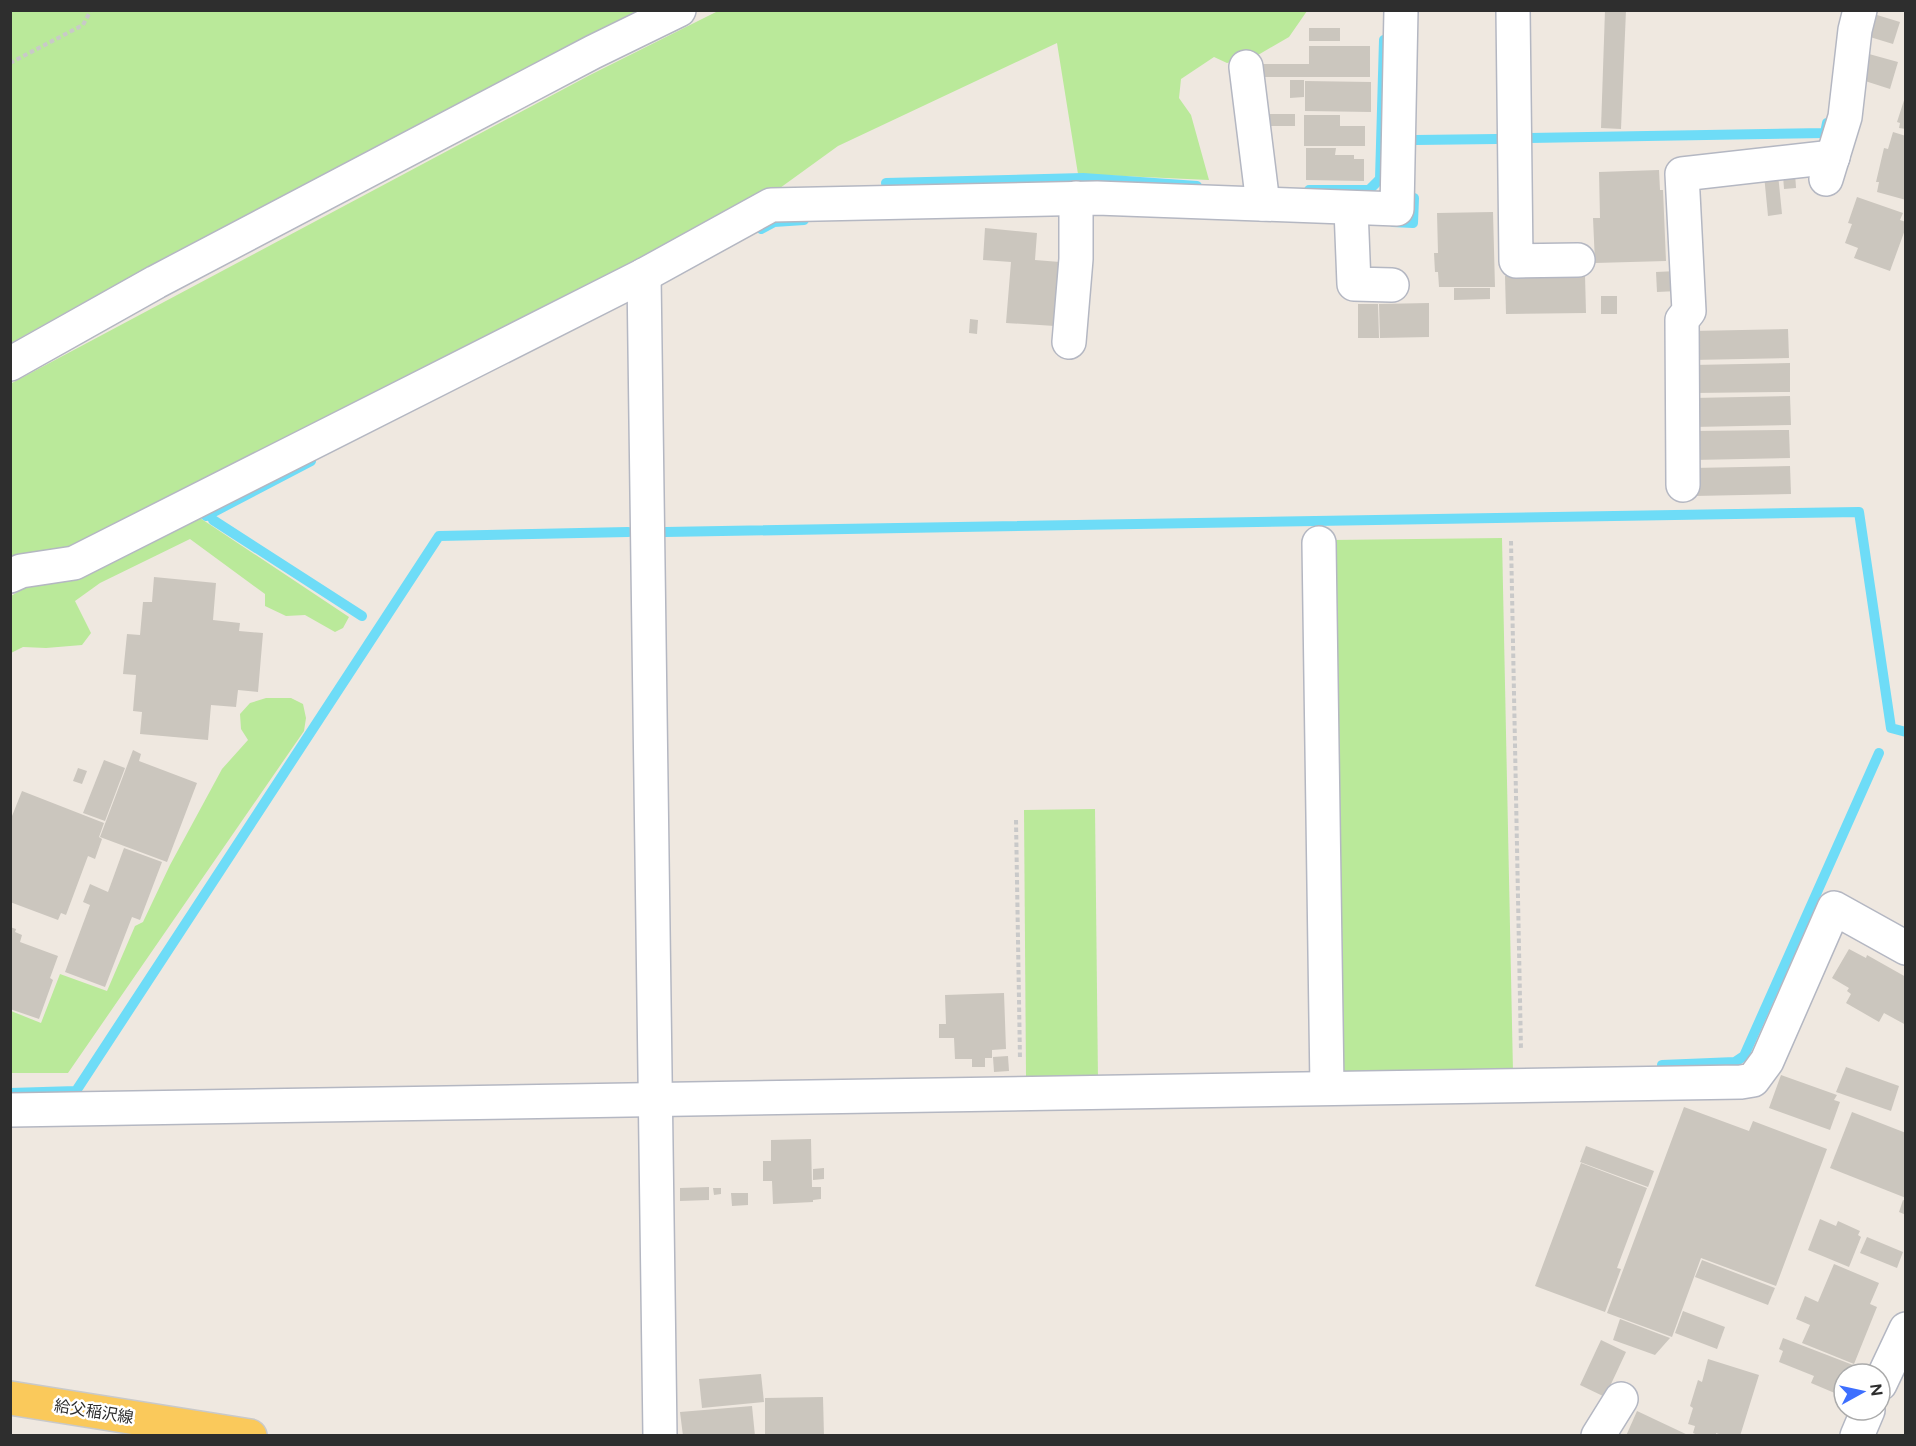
<svg xmlns="http://www.w3.org/2000/svg" width="1916" height="1446" font-family="Figtree,'Noto Sans JP',sans-serif">
  <rect width="100%" height="100%" fill="#efe8e0"/>
  <g fill="#bae99a">
    <polygon points="10,11 643,11 164,258 11,343"/>
    <polygon points="718,11 1307,11 1289,37 1258,55 1227,63 1214,57 1181,79 1179,98 1191,115 1209,180 1078,174 1057,43 838,146 762,201 69,552 11,567 10,384 590,75"/>
    <polygon points="194,514 349,617 343,628 335,632 305,615 286,616 265,606 265,594 190,539 100,583 75,601 91,633 82,645 46,648 23,647 11,653 11,596 31,584"/>
    <polygon points="1502,538 1513,1072 1349,1076 1338,1068 1331,540"/>
    <polygon points="266,698 291,698 303,704 306,718 304,731 68,1073 11,1073 11,1011 41,1023 60,974 107,991 135,926 143,922 170,865 222,769 248,740 241,729 240,714 250,703"/>
    <polygon points="1095,809 1098,1081 1032,1081 1026,1077 1024,810"/>
  </g>
  <g fill="none" stroke-linecap="round" stroke-linejoin="round">
    <g stroke="#6edcf7" stroke-width="10">
      <polyline points="1529,138 1825,133 1827,123"/>
      <polyline points="1415,140 1497,139"/>
      <polyline points="886,183 1083,178 1197,186"/>
      <polyline points="1309,190 1369,190 1380,179 1384,40"/>
      <polyline points="1393,222 1413,223 1414,198"/>
      <polyline points="761,229 774,222 804,220"/>
      <polyline points="206,516 311,461"/>
      <polyline points="213,520 362,616"/>
      <polyline points="665,532 1859,512 1891,728 1906,732"/>
      <polyline points="1662,1065 1735,1062 1744,1056 1879,753"/>
      <polyline points="10,1093 76,1091 439,536 628,532"/>
    </g>
  </g>
  <g fill="#cbc6be">
    <polygon points="1605,10 1626,10 1621,129 1601,128"/>
    <polygon points="1877,15 1900,22 1893,44 1870,37"/>
    <rect x="1309" y="28" width="31" height="13"/>
    <polygon points="1309,46 1370,46 1370,77 1257,77 1258,64 1309,64"/>
    <polygon points="1869,54 1898,62 1890,89 1862,80"/>
    <polygon points="1290,80 1304,80 1304,97 1290,98"/>
    <polygon points="1305,81 1371,82 1371,112 1305,111"/>
    <polygon points="1906,94 1906,129 1899,128 1900,123 1897,122"/>
    <rect x="1266" y="114" width="29" height="12"/>
    <polygon points="1304,115 1340,115 1340,126 1365,126 1365,146 1304,146"/>
    <polygon points="1893,132 1906,136 1906,200 1877,192 1879,182 1876,182 1884,148 1888,149"/>
    <polygon points="1306,148 1336,148 1335,155 1354,155 1354,159 1364,159 1364,181 1306,180"/>
    <polygon points="1659,170 1660,190 1663,190 1666,261 1595,263 1593,218 1600,218 1599,172"/>
    <polygon points="1795,173 1796,188 1784,189 1783,175"/>
    <polygon points="1778,174 1782,214 1768,216 1764,175"/>
    <polygon points="1857,197 1903,213 1900,220 1906,222 1906,227 1890,271 1854,258 1858,248 1845,243 1852,224 1848,223"/>
    <polygon points="1493,212 1495,287 1439,287 1438,272 1435,272 1434,253 1438,253 1437,213"/>
    <polygon points="985,228 1037,233 1035,260 1060,262 1055,326 1006,323 1011,262 983,260"/>
    <polygon points="1677,271 1678,291 1657,292 1656,272"/>
    <polygon points="1585,275 1586,313 1506,314 1505,276"/>
    <polygon points="1454,288 1490,288 1490,299 1454,300"/>
    <rect x="1601" y="296" width="16" height="18"/>
    <polygon points="1429,303 1429,337 1380,338 1379,304"/>
    <polygon points="1358,304 1378,304 1379,338 1358,338"/>
    <polygon points="970,319 978,320 977,334 969,333"/>
    <polygon points="1788,329 1789,358 1692,360 1691,331"/>
    <polygon points="1790,363 1790,392 1693,393 1693,365"/>
    <polygon points="1790,396 1791,425 1693,427 1693,398"/>
    <polygon points="1789,430 1790,458 1693,460 1693,431"/>
    <polygon points="1790,466 1791,494 1694,496 1693,468"/>
    <polygon points="154,577 216,583 213,620 240,623 239,631 263,633 258,692 238,690 236,707 211,705 208,740 140,734 142,712 133,711 136,675 123,674 127,634 140,635 143,602 152,602"/>
    <polygon points="133,750 141,754 139,761 197,783 167,862 100,837"/>
    <polygon points="104,760 125,768 105,821 83,813"/>
    <polygon points="78,768 87,771 82,784 73,781"/>
    <polygon points="22,791 104,823 99,837 102,839 95,859 88,856 66,915 61,913 58,920 10,902 10,821"/>
    <polygon points="124,848 162,862 140,920 132,917 105,987 65,972 90,905 83,902 90,884 108,892"/>
    <polygon points="10,927 16,929 15,932 22,935 20,942 58,956 50,978 53,980 39,1019 10,1009"/>
    <polygon points="1849,949 1866,958 1867,955 1906,977 1906,1025 1884,1013 1879,1022 1846,1003 1851,994 1847,991 1849,988 1832,978"/>
    <polygon points="1004,993 1006,1049 992,1050 992,1058 985,1058 985,1067 972,1067 972,1059 955,1059 954,1038 939,1038 939,1024 946,1024 945,995"/>
    <polygon points="1008,1056 1009,1071 994,1072 993,1057"/>
    <polygon points="1846,1067 1899,1086 1891,1111 1836,1092"/>
    <polygon points="1781,1075 1837,1095 1834,1100 1840,1102 1830,1130 1769,1108"/>
    <polygon points="1684,1107 1749,1131 1753,1121 1827,1149 1776,1286 1701,1258 1672,1337 1607,1313"/>
    <polygon points="1852,1112 1906,1133 1906,1198 1830,1168"/>
    <polygon points="811,1139 812,1187 821,1187 821,1199 813,1200 813,1202 773,1204 772,1181 763,1181 763,1161 771,1161 771,1140"/>
    <polygon points="1586,1146 1654,1171 1648,1187 1580,1162"/>
    <polygon points="1581,1163 1647,1188 1617,1268 1621,1269 1605,1312 1535,1286"/>
    <polygon points="824,1168 824,1179 813,1180 813,1169"/>
    <polygon points="709,1187 709,1200 680,1201 680,1188"/>
    <polygon points="713,1188 721,1188 721,1194 714,1195"/>
    <polygon points="731,1193 748,1193 748,1205 732,1206"/>
    <polygon points="1903,1200 1906,1201 1906,1215 1899,1212"/>
    <polygon points="1820,1219 1836,1226 1838,1221 1860,1231 1858,1235 1861,1237 1849,1267 1808,1250"/>
    <polygon points="1867,1237 1903,1252 1897,1268 1860,1253"/>
    <polygon points="1702,1260 1775,1288 1768,1305 1695,1277"/>
    <polygon points="1834,1264 1879,1283 1870,1304 1877,1307 1854,1364 1802,1343 1810,1325 1796,1319 1805,1296 1818,1302"/>
    <polygon points="1683,1311 1725,1327 1717,1349 1675,1333"/>
    <polygon points="1620,1319 1670,1338 1655,1355 1613,1340"/>
    <polygon points="1783,1338 1853,1365 1849,1374 1844,1374 1843,1388 1840,1387 1837,1394 1811,1383 1814,1376 1779,1362 1783,1351 1779,1349"/>
    <polygon points="1601,1340 1626,1352 1605,1397 1580,1385"/>
    <polygon points="1708,1359 1759,1375 1740,1436 1725,1436 1716,1433 1716,1436 1700,1436 1693,1433 1695,1426 1688,1424 1693,1408 1690,1406 1698,1380 1702,1382"/>
    <polygon points="761,1374 764,1402 702,1408 699,1379"/>
    <polygon points="823,1397 824,1436 765,1436 765,1398"/>
    <polygon points="752,1406 755,1436 683,1436 680,1412"/>
    <polygon points="1637,1411 1690,1436 1626,1436"/>
  </g>
  <g fill="none" stroke-linecap="round" stroke-linejoin="round">
    <g stroke="#b4b7c2" stroke-width="36">
      <g id="minor">
        <polyline points="1513,10 1516,261 1578,260"/>
        <polyline points="1246,67 1263,204"/>
        <polyline points="1826,179 1845,117 1855,30 1860,10"/>
        <polyline points="1351,209 1354,284 1392,285"/>
        <polyline points="644,275 660,1436"/>
        <polyline points="1069,342 1076,259 1076,198"/>
        <polyline points="10,364 156,282 593,52 679,10"/>
        <polyline points="1683,485 1682,320 1689,311 1682,174 1833,157"/>
        <polyline points="1319,543 1327,1088"/>
        <polyline points="10,576 21,571 74,563 644,275 771,205 1097,198 1397,209 1401,10"/>
        <polyline points="10,1110 1741,1082 1753,1080 1767,1061 1834,908 1906,948"/>
        <polyline points="1880,1384 1906,1329"/>
        <polyline points="1598,1436 1621,1399"/>
        <polyline points="1857,1436 1868,1410"/>
      </g>
    </g>
    <g stroke="#c9c9c9" stroke-width="36">
      <polyline id="major" points="10,1398 250,1436"/>
    </g>
    <g stroke="#c9c9c9" stroke-width="4" stroke-dasharray="4.5 3" stroke-linecap="butt">
      <polyline points="10,63 83,25 91,10"/>
      <polyline points="1511,541 1521,1050"/>
      <polyline points="1016,820 1020,1060"/>
    </g>
    <use href="#minor" stroke="#fff" stroke-width="33"/>
    <use href="#major" stroke="#fac95b" stroke-width="33"/>
  </g>
  <g text-anchor="middle" stroke-width="5" stroke-linejoin="round" paint-order="stroke">
    <g font-size="16" fill="#2e2e2e" stroke="#fff">
      <text transform="translate(94 1411) rotate(9)" y="6">給父稲沢線</text>
    </g>
  </g>
  <rect width="1916" height="1446" fill="none" stroke="#2e2e2e" stroke-width="24"/>
  <g transform="translate(1862 1392) rotate(82)"><circle r="28" fill="#ffffff" stroke="#ababab" stroke-width="1.5"/>
  <path d="M0-4.5L10 22L0 15L-10 22Z" fill="#3d6fff"/>
  <text y="-9" font-size="16" font-weight="bold" text-anchor="middle" fill="#2e2e2e">N</text>
  </g>
</svg>
